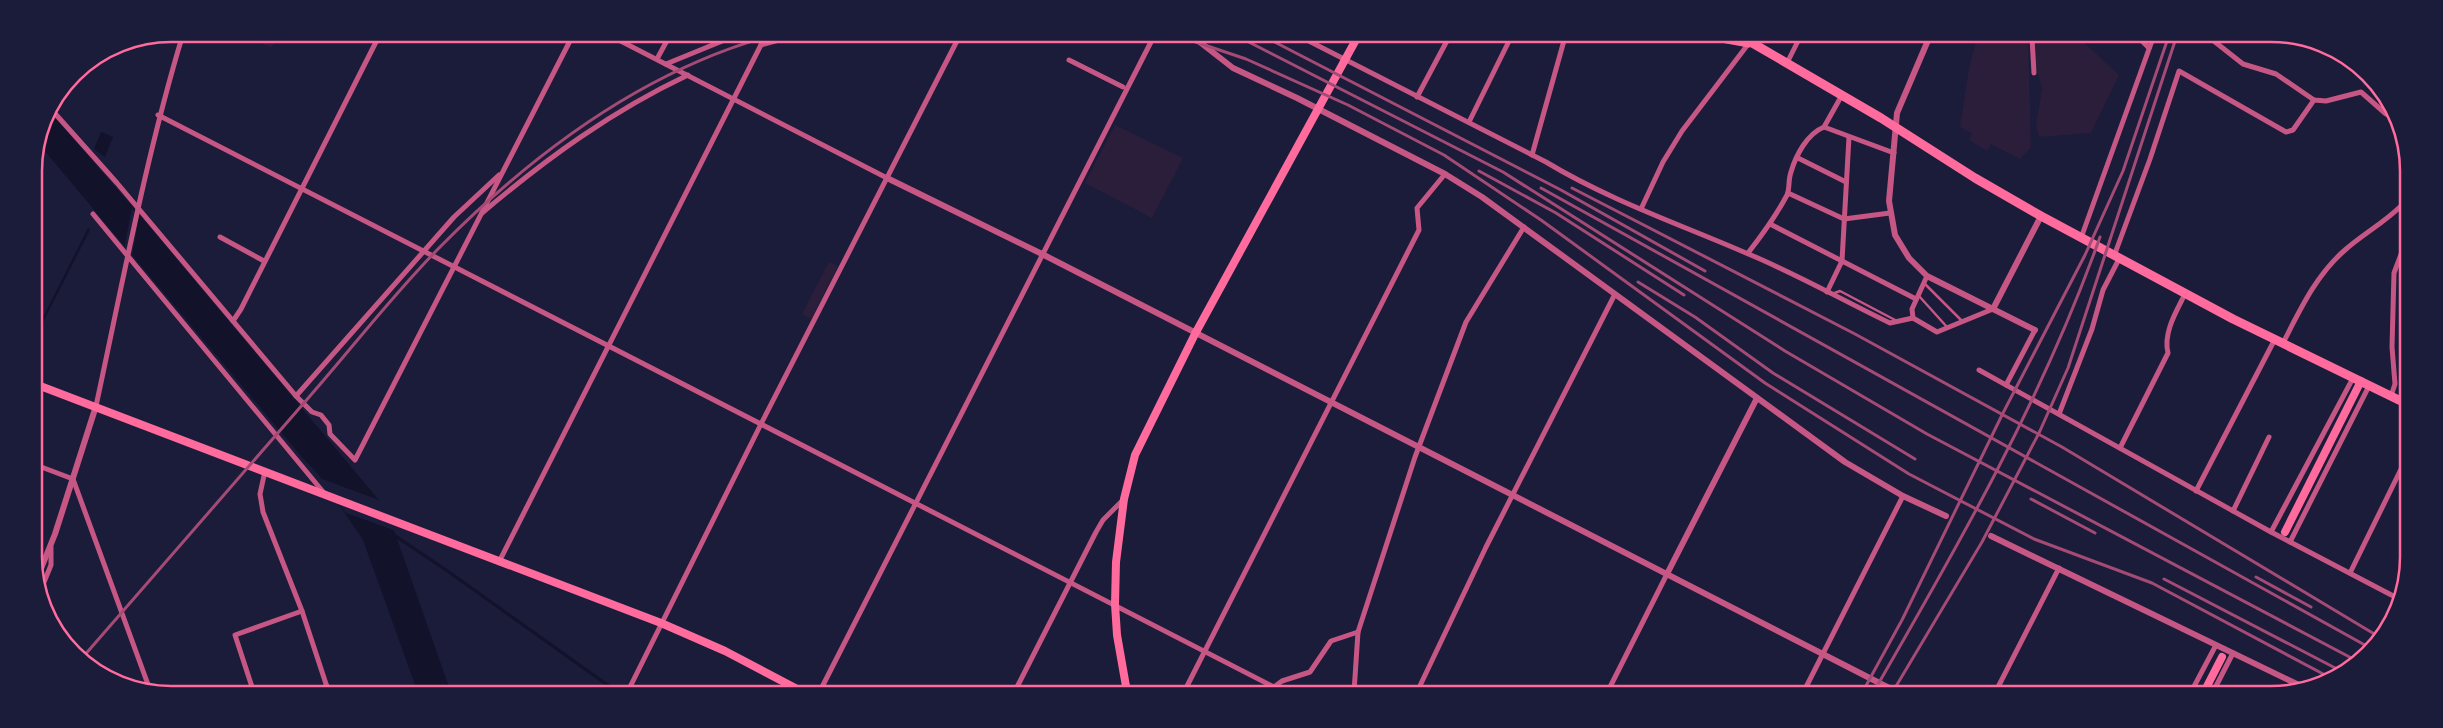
<svg xmlns="http://www.w3.org/2000/svg" width="2443" height="728" font-family="Lato,sans-serif">
  <rect width="100%" height="100%" fill="#1b1b3a"/>
  <g fill="#2a1e3b">
    <polygon points="242,34 279,34 271,48"/>
    <polygon points="1977,38 1995,38 1997,42 2009,38 2028,38 2031,147 2020,159 1991,144 1987,151 1969,140 1972,134 1960,127 1969,68"/>
    <polygon points="2033,38 2079,38 2119,75 2091,133 2039,137 2036,125 2042,89 2035,61"/>
    <polygon points="1115,125 1183,158 1152,218 1085,183"/>
    <polygon points="829,262 838,266 811,319 802,314"/>
  </g>
  <g fill="#12122b">
    <polygon points="49,111 143,219 378,499 395,533 450,690 417,690 363,540 319,475 301,456 38,143 44,118"/>
    <polygon points="101,132 113,137 105,157 94,149"/>
    <polygon points="88,228 90,230 35,338 35,333"/>
  </g>
  <g fill="#1b1b3a">
    <polygon points="132,208 139,217 132,257 124,248"/>
    <polygon points="317,477 379,500 396,531 346,513"/>
  </g>
  <g fill="none" stroke-linecap="round" stroke-linejoin="round">
    <polyline stroke="#12122b" stroke-width="3" points="394,535 449,572 616,691"/>
    <g stroke="#c65784" stroke-width="2.5">
      <polyline points="1925,284 1961,320"/>
      <polyline points="1832,294 1840,291 1897,321"/>
      <polyline points="1919,296 1947,327"/>
    </g>
    <g stroke="#c65784" stroke-width="5">
      <polyline points="609,35 887,178"/>
      <path d="M 1299,36 L 1546,162 C 1609,200 1679,224 1746,253 C 1795,273 1842,300 1890,323 L 1913,318 L 1937,332 L 1993,309"/>
      <polyline points="2032,38 2034,73"/>
      <polyline points="2139,38 2149,48"/>
      <polyline points="2210,38 2243,64 2276,74 2314,100 2326,101 2361,92 2386,114 2391,115"/>
      <polyline points="761,45 797,35"/>
      <polyline points="657,59 670,35"/>
      <polyline points="1069,60 1123,87"/>
      <polyline points="1787,63 1800,37"/>
      <polyline points="666,64 737,35"/>
      <polyline points="1417,97 1449,37"/>
      <polyline points="51,109 117,183 296,396 312,412 321,415 329,425 330,434 355,460 573,35"/>
      <polyline points="158,115 1274,687 1282,681 1310,672 1331,641 1358,632"/>
      <polyline points="1469,122 1511,37"/>
      <polyline points="1824,127 1842,95"/>
      <polyline points="1532,155 1565,37"/>
      <polyline points="1798,158 1846,182"/>
      <polyline points="1788,193 1844,219 1890,213"/>
      <polyline points="1641,209 1663,162 1682,131 1749,43"/>
      <path d="M 482,213 C 547,158 612,111 688,75"/>
      <polyline points="93,214 324,493"/>
      <polyline points="1770,224 1916,299"/>
      <polyline points="220,237 264,261"/>
      <polyline points="2081,238 2153,38"/>
      <path d="M 1748,253 C 1762,235 1776,216 1787,195 C 1790,188 1788,180 1791,172 C 1796,155 1807,134 1824,127 L 1894,153"/>
      <polyline points="2114,256 2150,159 2179,71 2286,132 2293,130 2314,100"/>
      <polyline points="1827,292 1842,261 1849,137"/>
      <polyline points="1913,318 1912,309 1927,276"/>
      <polyline points="233,321 241,309 380,34"/>
      <path d="M 2283,343 C 2300,310 2316,275 2345,250 C 2363,234 2384,223 2402,205 L 2406,206"/>
      <polyline points="1979,370 2271,532 2401,600"/>
      <polyline points="2006,385 2035,330"/>
      <polyline points="296,396 454,217 499,175"/>
      <polyline points="2391,396 2395,384 2392,347 2394,273 2406,241"/>
      <path d="M 96,406 C 123,281 146,156 183,34"/>
      <polyline points="2059,414 2092,329 2103,290 2119,259"/>
      <path d="M 2120,448 L 2168,353 C 2163,333 2176,312 2185,294"/>
      <polyline points="36,465 73,479 150,690"/>
      <polyline points="265,471 260,494 263,512 302,611 328,690"/>
      <polyline points="2196,491 2275,339"/>
      <polyline points="2233,511 2269,437"/>
      <polyline points="2271,532 2353,378"/>
      <polyline points="2290,542 2369,386"/>
      <polyline points="500,560 766,35"/>
      <polyline points="2350,573 2405,461"/>
      <polyline points="40,592 51,565 51,547"/>
      <polyline points="253,690 235,635 302,611"/>
      <polyline points="317,690 327,686"/>
      <polyline points="628,691 761,424 960,35"/>
      <polyline points="820,691 1154,36"/>
      <polyline points="1015,691 1096,532 1103,520 1124,499"/>
      <polyline points="1184,692 1419,230 1417,208 1445,174"/>
      <polyline points="1354,692 1358,632 1415,457 1466,322 1524,227"/>
      <polyline points="1417,692 1486,547 1615,294"/>
      <polyline points="1607,693 1667,574"/>
      <polyline points="1803,693 1903,496"/>
      <polyline points="1995,693 2059,568"/>
      <polyline points="2190,694 2216,645"/>
      <polyline points="2212,694 2233,653"/>
    </g>
    <g stroke="#c65784" stroke-width="6">
      <polyline points="1192,36 1233,68 1297,98 1445,174 1482,197 1845,462 1903,496 1946,516"/>
      <polyline points="1929,38 1897,113 1889,201 1895,235 1909,258 1927,276 2035,330"/>
      <polyline points="887,178 1042,254 1899,693"/>
      <polyline points="1993,309 2041,216"/>
      <polyline points="1991,536 2301,686"/>
      <polyline points="1667,574 1757,398"/>
      <polyline points="36,581 55,534 96,406"/>
    </g>
    <g stroke="#ff6b9d" stroke-width="8">
      <polyline points="35,384 661,623 725,651 801,691"/>
      <polyline points="2285,532 2361,381"/>
      <polyline points="1127,692 1117,635 1115,604 1116,562 1124,499 1135,455 1195,334 1358,36"/>
      <polyline points="2203,694 2222,657"/>
    </g>
    <g stroke="#ff6b9d" stroke-width="9">
      <polyline points="1716,37 1749,43"/>
      <polyline points="1742,37 1881,118 1975,178 2041,216 2233,319 2405,403"/>
    </g>
    <g stroke="#a44b75" stroke-width="3">
      <polyline points="1178,36 1246,59 1348,105 1444,155 1541,220 1765,383 1909,474 2034,539 2152,583 2327,676"/>
      <polyline points="1237,36 1503,172 1785,351 1927,434 2359,662"/>
      <polyline points="1263,36 1561,190 1705,271"/>
      <polyline points="1479,171 1556,213 1684,295"/>
      <polyline points="1541,188 2372,649"/>
      <polyline points="1572,188 1855,334 2062,447 2381,638"/>
      <polyline points="1638,282 1695,317 1773,373 1915,459"/>
      <polyline points="2031,499 2095,533"/>
      <polyline points="2256,577 2311,607"/>
      <polyline points="2164,579 2341,671"/>
      <path d="M 83,657 C 159,570 235,483 310,396 C 353,347 395,292 441,246 C 534,152 644,70 773,35"/>
      <polyline points="1862,693 1902,620 2003,413 2085,255 2123,171 2168,38"/>
      <path d="M 1873,693 C 1958,546 2043,398 2100,237"/>
      <polyline points="1892,693 1982,542 2039,433 2068,368 2176,38"/>
    </g>
  </g>
  <path d="M0 0H2443V728H0ZM171 42H2271A129 129 0 0 1 2400 171V557A129 129 0 0 1 2271 686H171A129 129 0 0 1 42 557V171A129 129 0 0 1 171 42Z" fill="#1b1b3a" fill-rule="evenodd"/>
  <path fill="none" stroke="#ff6b9d" stroke-width="2.5" d="M171 42H2271A129 129 0 0 1 2400 171V557A129 129 0 0 1 2271 686H171A129 129 0 0 1 42 557V171A129 129 0 0 1 171 42Z"/>
</svg>
